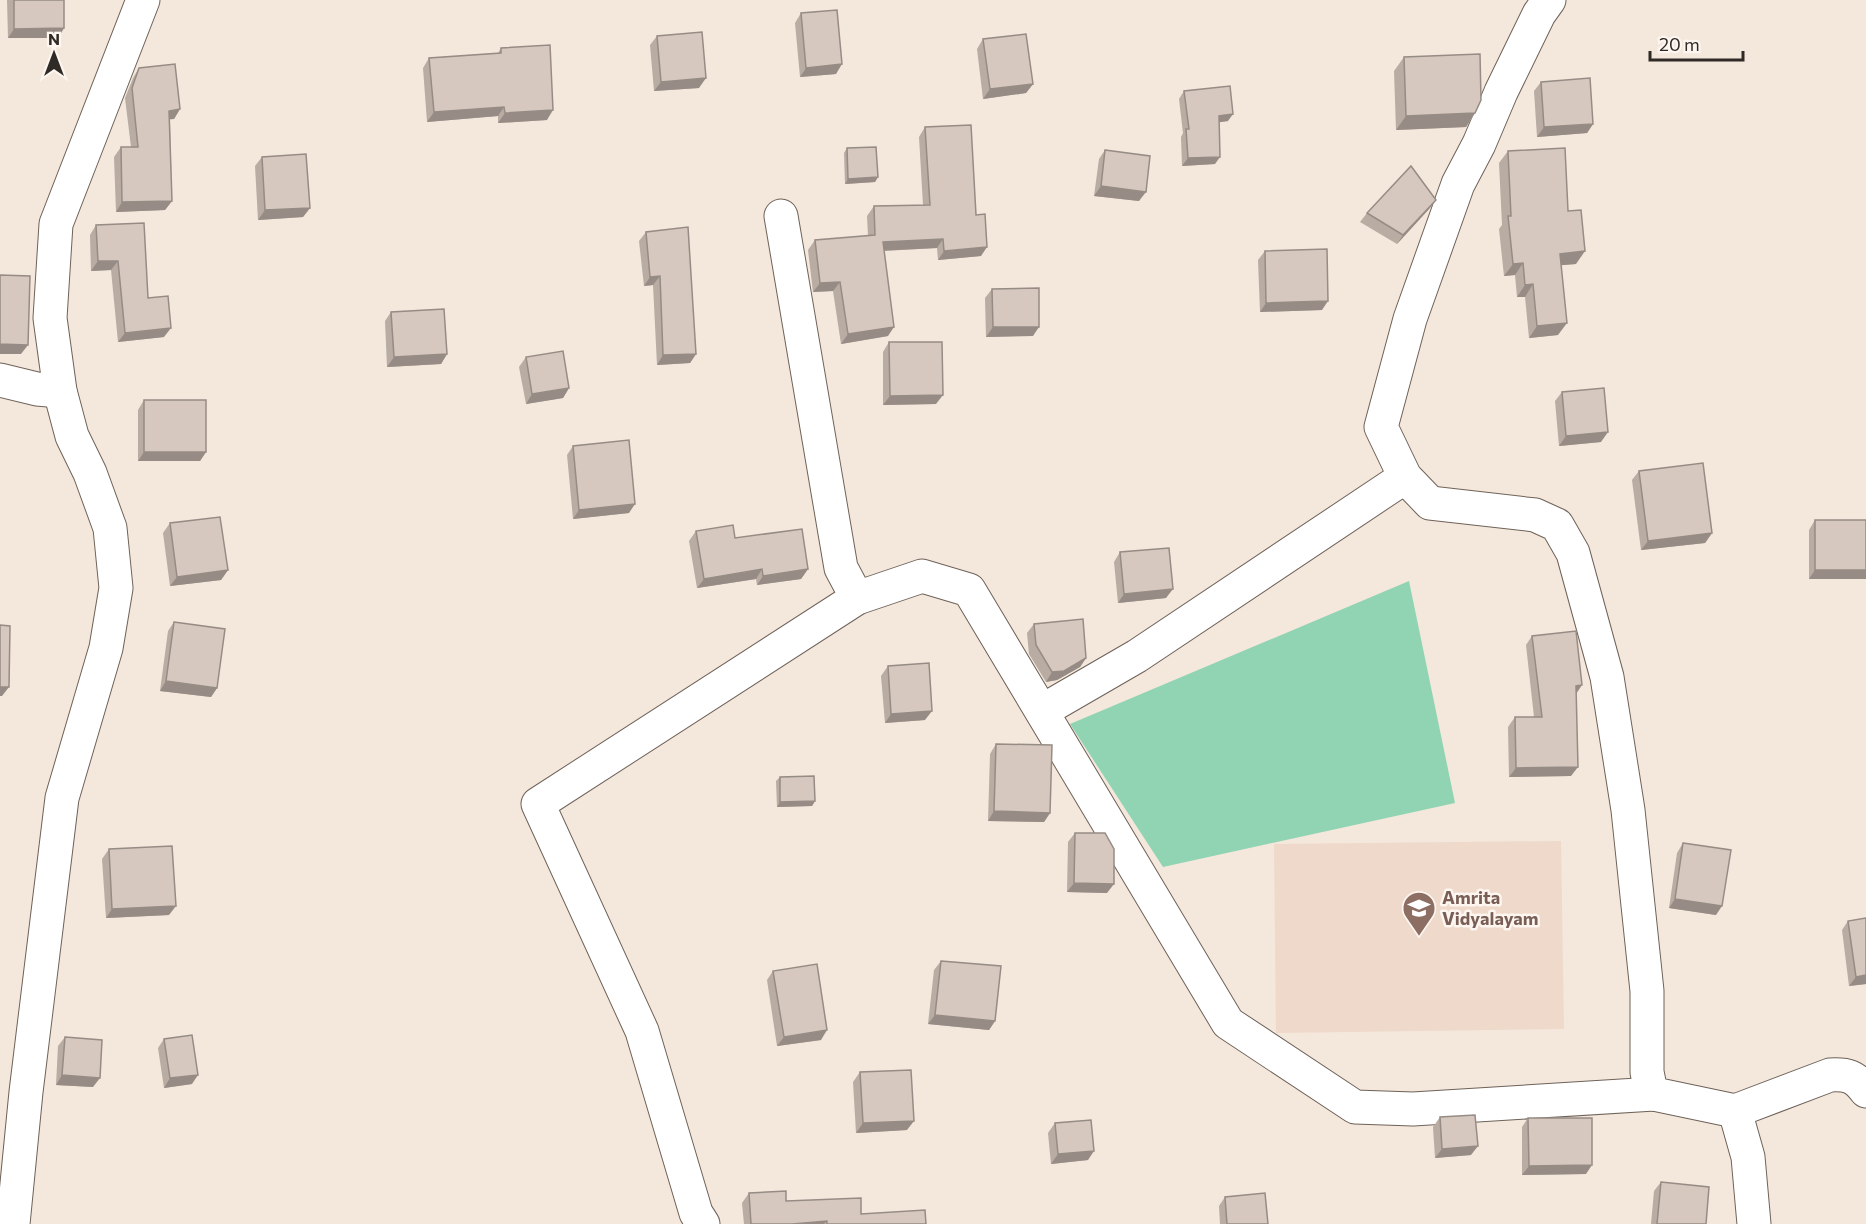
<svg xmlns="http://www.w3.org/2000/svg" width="1866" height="1224" font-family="Commissioner,sans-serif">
  <rect width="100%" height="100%" fill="#f4e7dc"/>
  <polygon fill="#eed9ca" points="1561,841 1564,1029 1276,1033 1274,844"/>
  <polygon fill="#91d4b3" points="1409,581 1455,803 1163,867 1070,724"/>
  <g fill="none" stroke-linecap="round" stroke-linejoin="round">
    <g stroke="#6e6259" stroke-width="35">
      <g id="minor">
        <polyline points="1549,0 1539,14 1501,92 1479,144 1458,184 1410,319 1381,427 1405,477 1430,503 1535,515 1557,525 1573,553 1607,677 1628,810 1647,991 1647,1072 1650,1087 1654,1094 1735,1111 1748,1157 1754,1224"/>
        <polyline points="781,216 841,568 857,598"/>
        <polyline points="0,380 37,389 60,391"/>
        <polyline points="1042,711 1137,656 1405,477"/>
        <path d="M 1735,1111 L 1830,1075 C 1847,1074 1855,1076 1866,1091"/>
        <polyline points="13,1224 26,1092 62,798 106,648 116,588 110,528 90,473 72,436 60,391 50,318 56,224 143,0"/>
        <polyline points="703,1224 696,1213 642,1031 538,804 857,598 922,576 969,590 1228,1023 1355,1107 1413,1109 1654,1094"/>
      </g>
    </g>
    <use href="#minor" stroke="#fff" stroke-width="33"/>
  </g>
  <g fill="#b8aca3">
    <polygon points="7,0 64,0 64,28 58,38 8,38"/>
    <polygon points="801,13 836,74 800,77 795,23"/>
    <polygon points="657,36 699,88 654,91 650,45"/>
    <polygon points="983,39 1033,84 1026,93 983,99 977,49"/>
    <polygon points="501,48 547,120 498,123 498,116 427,122 423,68 429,58 498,53"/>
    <polygon points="1404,57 1475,113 1466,127 1396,130 1394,71"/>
    <polygon points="139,68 180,109 174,119 170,119 172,201 165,210 116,212 114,157 121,147 131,147 125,98 133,78"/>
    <polygon points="1541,82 1593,124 1587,133 1537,137 1534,91"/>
    <polygon points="1184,91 1228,121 1219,122 1215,164 1182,166 1181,137 1183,133 1179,99"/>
    <polygon points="925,127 976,215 981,256 938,260 937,248 884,251 888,336 841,344 833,291 813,292 808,250 815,240 868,236 867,216 874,206 923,205 919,137"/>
    <polygon points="847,148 878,177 875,182 845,184 844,153"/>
    <polygon points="1105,150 1139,201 1094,196 1099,159"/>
    <polygon points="1508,151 1568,211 1576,264 1561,265 1558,335 1529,338 1525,297 1517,297 1515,275 1504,276 1499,229 1502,225 1499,163"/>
    <polygon points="262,157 310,208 303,217 258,220 255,166"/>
    <polygon points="1436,200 1429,209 1397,244 1360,222 1367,213"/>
    <polygon points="96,225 148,298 164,337 118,342 111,270 91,271 90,235"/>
    <polygon points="646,232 696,354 690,363 657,365 653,285 644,286 639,241"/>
    <polygon points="1265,251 1322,310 1260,312 1258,260"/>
    <polygon points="992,289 1033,336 986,337 985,298"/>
    <polygon points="391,312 447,354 441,364 387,367 385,321"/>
    <polygon points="889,342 936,404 883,405 883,352"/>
    <polygon points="526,357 569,388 563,398 526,404 519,367"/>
    <polygon points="1562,392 1601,442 1559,446 1555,401"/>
    <polygon points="144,400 206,452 200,461 138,461 138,410"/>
    <polygon points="573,446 629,513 573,519 567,455"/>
    <polygon points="1639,471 1712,533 1705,543 1641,550 1632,480"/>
    <polygon points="1815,520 1866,579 1809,579 1809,530"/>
    <polygon points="170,523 228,570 221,580 170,586 163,533"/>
    <polygon points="696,531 735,538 808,569 801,579 757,585 756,579 697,588 689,541"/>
    <polygon points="1120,552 1166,598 1118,603 1114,562"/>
    <polygon points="174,622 217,688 211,697 160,691 168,631"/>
    <polygon points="1034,624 1086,658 1080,667 1057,680 1046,682 1029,654 1027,633"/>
    <polygon points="1532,636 1576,693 1571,776 1509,777 1508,727 1515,717 1534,717 1526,645"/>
    <polygon points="888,666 925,720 885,723 881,676"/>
    <polygon points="996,744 1050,813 1044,822 988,821 990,754"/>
    <polygon points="780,777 815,801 812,806 777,807 776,781"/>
    <polygon points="1075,833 1107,893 1067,892 1068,842"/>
    <polygon points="1683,843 1716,915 1669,908 1677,853"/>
    <polygon points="109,849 169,915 106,918 102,859"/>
    <polygon points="1866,918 1866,984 1849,986 1842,930 1848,921"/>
    <polygon points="941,961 995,1021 989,1030 928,1024 934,970"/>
    <polygon points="773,971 821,1040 777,1046 767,980"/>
    <polygon points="65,1037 93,1087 56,1085 58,1046"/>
    <polygon points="164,1039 192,1084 164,1088 158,1048"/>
    <polygon points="860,1072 907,1130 856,1133 853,1082"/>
    <polygon points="1440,1117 1471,1155 1435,1158 1433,1127"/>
    <polygon points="1528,1118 1586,1174 1522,1175 1522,1127"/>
    <polygon points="1055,1123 1088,1160 1051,1164 1048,1133"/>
    <polygon points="1661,1182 1706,1224 1651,1224 1654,1191"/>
    <polygon points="749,1193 786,1201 926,1224 744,1224 742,1203"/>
    <polygon points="1225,1197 1268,1224 1220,1224 1219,1206"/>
  </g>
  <g fill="#968c85">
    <polygon points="64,28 58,38 8,38 14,29"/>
    <polygon points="842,64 836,74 800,77 806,68"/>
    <polygon points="706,78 699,88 654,91 661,82"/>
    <polygon points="1033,84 1026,93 983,99 990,89"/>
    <polygon points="504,107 498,116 427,122 434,112"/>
    <polygon points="180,109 174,119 163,120 169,111"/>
    <polygon points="553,110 547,120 498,123 505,113"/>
    <polygon points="1475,113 1466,127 1396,130 1406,116"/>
    <polygon points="1233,114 1228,121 1214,123 1219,116"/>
    <polygon points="1593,124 1587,133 1537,137 1544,127"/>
    <polygon points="1220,157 1215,164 1182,166 1188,158"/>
    <polygon points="878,177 875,182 845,184 848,179"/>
    <polygon points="1101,186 1146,192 1139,201 1094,196"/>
    <polygon points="1436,200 1429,209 1397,244 1403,235"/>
    <polygon points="172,201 165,210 116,212 122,202"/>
    <polygon points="310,208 303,217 258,220 265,210"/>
    <polygon points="943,239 937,248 876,251 883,242"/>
    <polygon points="987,247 981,256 938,260 944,251"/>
    <polygon points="1585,251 1576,264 1552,266 1560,254"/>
    <polygon points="98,261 118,261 111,270 91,271"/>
    <polygon points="1523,263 1515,275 1504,276 1513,264"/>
    <polygon points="660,276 653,285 644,286 650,277"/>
    <polygon points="840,282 833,291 813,292 820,283"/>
    <polygon points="1533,284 1525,297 1517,297 1525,285"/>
    <polygon points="1328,301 1322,310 1260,312 1266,303"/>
    <polygon points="1567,323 1558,335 1529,338 1537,326"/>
    <polygon points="894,327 888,336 841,344 848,334"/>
    <polygon points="993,327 1039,327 1033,336 986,337"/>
    <polygon points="171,328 164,337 118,342 125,333"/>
    <polygon points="0,344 28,345 21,354 0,354"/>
    <polygon points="447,354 441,364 387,367 394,357"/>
    <polygon points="696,354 690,363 657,365 663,355"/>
    <polygon points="569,388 563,398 526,404 532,394"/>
    <polygon points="943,395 936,404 883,405 890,396"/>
    <polygon points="1608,432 1601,442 1559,446 1566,436"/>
    <polygon points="144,452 206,452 200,461 138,461"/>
    <polygon points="635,504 629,513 573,519 579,510"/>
    <polygon points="1712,533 1705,543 1641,550 1648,541"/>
    <polygon points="762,569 756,579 697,588 704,579"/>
    <polygon points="808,569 801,579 757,585 763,576"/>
    <polygon points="228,570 221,580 170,586 177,577"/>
    <polygon points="1815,570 1866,570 1866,579 1809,579"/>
    <polygon points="1173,589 1166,598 1118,603 1124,594"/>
    <polygon points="1086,658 1080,667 1057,680 1046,682 1052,672"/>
    <polygon points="166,681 217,688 211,697 160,691"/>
    <polygon points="1582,685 1576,694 1576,686"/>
    <polygon points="0,687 9,687 2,696 0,696"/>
    <polygon points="932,711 925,720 885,723 891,714"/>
    <polygon points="1578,767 1571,776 1509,777 1516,768"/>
    <polygon points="815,801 812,806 777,807 780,802"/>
    <polygon points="994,811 1050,813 1044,822 988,821"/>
    <polygon points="1074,883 1114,884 1107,893 1067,892"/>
    <polygon points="1675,899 1722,906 1716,915 1669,908"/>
    <polygon points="176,906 169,915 106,918 112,909"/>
    <polygon points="1866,975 1866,984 1849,986 1856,977"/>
    <polygon points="935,1015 995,1021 989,1030 928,1024"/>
    <polygon points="827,1030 821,1040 777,1046 784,1037"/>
    <polygon points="62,1075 100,1078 93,1087 56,1085"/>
    <polygon points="198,1075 192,1084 164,1088 170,1078"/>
    <polygon points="914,1121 907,1130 856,1133 863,1123"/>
    <polygon points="1478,1146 1471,1155 1435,1158 1442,1149"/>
    <polygon points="1094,1151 1088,1160 1051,1164 1058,1154"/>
    <polygon points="1592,1165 1586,1174 1522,1175 1529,1166"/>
    <polygon points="827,1221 824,1224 792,1224"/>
  </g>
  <g fill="#d6c8be" stroke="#968c85" stroke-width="1.5">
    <polygon points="14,0 64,0 64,28 14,29"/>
    <polygon points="837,10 842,64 806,68 801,13"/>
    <polygon points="702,32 706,78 661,82 657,36"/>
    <polygon points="1026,34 1033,84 990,89 983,39"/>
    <polygon points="550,45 553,110 505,113 504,107 434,112 429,58 501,53 501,48"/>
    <polygon points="1480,54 1481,100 1475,113 1406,116 1404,57"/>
    <polygon points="175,64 180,109 169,111 172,201 122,202 121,147 138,147 132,88 139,68"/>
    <polygon points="1590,78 1593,124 1544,127 1541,82"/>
    <polygon points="1230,86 1233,114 1219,116 1220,157 1188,158 1186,129 1189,129 1184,91"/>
    <polygon points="971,125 976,215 985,214 987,247 944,251 943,239 883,242 894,327 848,334 840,282 820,283 815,240 875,235 874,206 930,205 925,127"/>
    <polygon points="876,147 878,177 848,179 847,148"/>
    <polygon points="1565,148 1568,211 1581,210 1585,251 1560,254 1567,323 1537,326 1533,284 1525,285 1523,263 1513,264 1508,216 1511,216 1508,151"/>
    <polygon points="1105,150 1150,156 1146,192 1101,186"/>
    <polygon points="306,154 310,208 265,210 262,157"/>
    <polygon points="1411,166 1436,200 1403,235 1367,213"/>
    <polygon points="144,223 148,298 168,296 171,328 125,333 118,261 98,261 96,225"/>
    <polygon points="688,227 696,354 663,355 660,276 650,277 646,232"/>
    <polygon points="1327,249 1328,301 1266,303 1265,251"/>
    <polygon points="0,275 30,276 28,345 0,344"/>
    <polygon points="1039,288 1039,327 993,327 992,289"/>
    <polygon points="444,309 447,354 394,357 391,312"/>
    <polygon points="889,342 942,342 943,395 890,396"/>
    <polygon points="563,351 569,388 532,394 526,357"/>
    <polygon points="1604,388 1608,432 1566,436 1562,392"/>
    <rect x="144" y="400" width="62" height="52"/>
    <polygon points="629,440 635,504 579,510 573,446"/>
    <polygon points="1703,463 1712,533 1648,541 1639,471"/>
    <polygon points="220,517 228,570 177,577 170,523"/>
    <rect x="1815" y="520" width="51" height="50"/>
    <polygon points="733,525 735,538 802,529 808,569 763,576 762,569 704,579 696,531"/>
    <polygon points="1169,548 1173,589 1124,594 1120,552"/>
    <polygon points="1083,619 1086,658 1064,671 1052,672 1036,645 1034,624"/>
    <polygon points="174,622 225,629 217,688 166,681"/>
    <polygon points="0,625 10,626 9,687 0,687"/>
    <polygon points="1576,631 1582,685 1576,686 1578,767 1516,768 1515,717 1542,717 1532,636"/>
    <polygon points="929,663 932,711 891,714 888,666"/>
    <polygon points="996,744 1052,745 1050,813 994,811"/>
    <polygon points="814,776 815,801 780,802 780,777"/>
    <polygon points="1075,833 1105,833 1114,849 1114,884 1074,883"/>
    <polygon points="1683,843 1731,850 1722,906 1675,899"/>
    <polygon points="172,846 176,906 112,909 109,849"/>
    <polygon points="1866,918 1866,975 1856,977 1848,921"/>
    <polygon points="941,961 1001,966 995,1021 935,1015"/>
    <polygon points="817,964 827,1030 784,1037 773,971"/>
    <polygon points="192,1035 198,1075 170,1078 164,1039"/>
    <polygon points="65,1037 102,1040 100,1078 62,1075"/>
    <polygon points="911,1070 914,1121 863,1123 860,1072"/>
    <polygon points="1475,1115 1478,1146 1442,1149 1440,1117"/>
    <polygon points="1528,1118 1592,1118 1592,1165 1529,1166"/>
    <polygon points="1091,1120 1094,1151 1058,1154 1055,1123"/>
    <polygon points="1661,1182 1709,1187 1706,1224 1657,1224"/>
    <polygon points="786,1191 786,1201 861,1198 861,1214 925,1210 926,1224 827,1224 827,1221 792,1224 751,1224 749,1193"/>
    <polygon points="1265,1193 1268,1224 1227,1224 1225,1197"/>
  </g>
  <defs>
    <g id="school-pin" transform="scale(1.725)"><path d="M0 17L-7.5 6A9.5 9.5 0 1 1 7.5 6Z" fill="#8d6e63" stroke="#fdf5ef"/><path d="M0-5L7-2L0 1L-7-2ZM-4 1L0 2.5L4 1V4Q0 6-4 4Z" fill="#fff"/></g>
  </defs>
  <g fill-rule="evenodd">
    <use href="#school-pin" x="1419" y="908"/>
  </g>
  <g text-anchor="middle" stroke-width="5" stroke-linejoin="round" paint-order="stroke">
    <g font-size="18" font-weight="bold" fill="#785e54" stroke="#fdf5ef" text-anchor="start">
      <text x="1442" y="904">Amrita<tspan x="1442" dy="21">Vidyalayam</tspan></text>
    </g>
  </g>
  <g transform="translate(54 54)" stroke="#fdf5ef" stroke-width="4.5" paint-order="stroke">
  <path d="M0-4.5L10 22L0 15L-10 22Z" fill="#2f2a26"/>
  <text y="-9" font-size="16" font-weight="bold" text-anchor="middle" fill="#2f2a26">N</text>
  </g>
  <path d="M1650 51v9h93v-9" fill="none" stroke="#2f2a26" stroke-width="3"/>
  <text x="1659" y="51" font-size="18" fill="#2f2a26" stroke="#fdf5ef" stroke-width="4.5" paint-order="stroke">20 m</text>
</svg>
